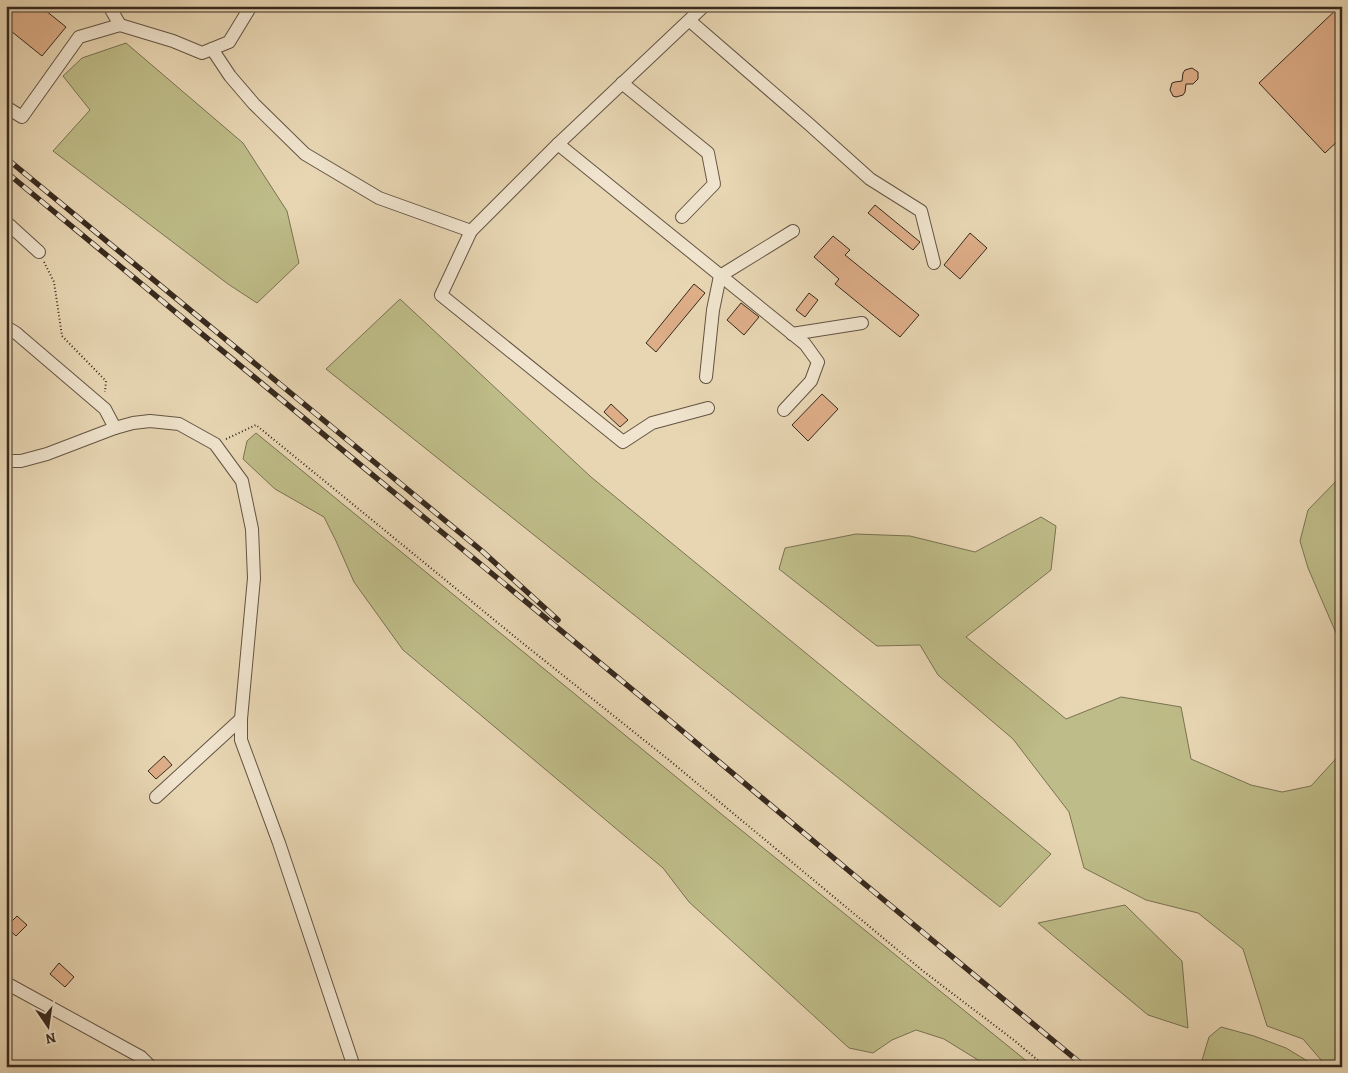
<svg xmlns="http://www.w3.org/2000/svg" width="1348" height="1073" font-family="Alegreya,serif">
  <rect width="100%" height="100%" fill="#e8d6b3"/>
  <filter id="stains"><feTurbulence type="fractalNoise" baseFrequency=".004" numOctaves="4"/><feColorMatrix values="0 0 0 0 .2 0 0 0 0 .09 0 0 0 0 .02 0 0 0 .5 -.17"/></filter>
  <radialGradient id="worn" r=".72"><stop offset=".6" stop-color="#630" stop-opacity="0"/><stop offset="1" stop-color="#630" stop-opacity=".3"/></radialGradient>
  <g fill="#bebc88" stroke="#7a7253">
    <polygon points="126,43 243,143 287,211 299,263 257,303 228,284 53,151 90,110 63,76 82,58"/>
    <polygon points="400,299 591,477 1051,854 1000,907 326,369"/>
    <polygon points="256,433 725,817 1034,1067 987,1067 978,1060 944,1039 916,1030 892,1040 873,1053 849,1048 689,902 663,868 403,650 354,582 336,541 324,517 275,489 243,459 247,441"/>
    <polygon points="1342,475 1342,647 1308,568 1300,541 1308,510"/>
    <polygon points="1041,517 1056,526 1051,570 966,637 1066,719 1121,697 1181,707 1191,759 1251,785 1282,792 1311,786 1342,752 1342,1067 1327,1067 1303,1039 1267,1026 1243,949 1198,913 1146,900 1084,868 1069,812 1013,739 938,675 920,645 877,646 779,569 785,548 856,534 910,536 975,552"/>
    <polygon points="1125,905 1182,961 1188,1028 1148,1015 1038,923"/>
    <polygon points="1221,1027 1254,1036 1286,1048 1314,1065 1316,1067 1200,1067 1209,1037"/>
  </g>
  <g fill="#deae89" stroke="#37291e">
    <polygon points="6,6 40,6 66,27 42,56 6,27"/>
    <polygon points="1340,6 1342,6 1342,137 1325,153 1259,83"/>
    <polygon points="1192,68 1198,72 1198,79 1193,84 1186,84 1185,92 1183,95 1176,97 1173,96 1170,90 1172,83 1175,82 1182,81 1183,73 1185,70"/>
    <polygon points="875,205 920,242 913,250 868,213"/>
    <polygon points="970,233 987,248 960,279 944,265"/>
    <polygon points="833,236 850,250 845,255 919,315 900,337 835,284 839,279 814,257"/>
    <polygon points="694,284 705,293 656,352 646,343"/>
    <polygon points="809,293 818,300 805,317 796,310"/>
    <polygon points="741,303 759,317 744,335 727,320"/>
    <polygon points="822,394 838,409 808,441 792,425"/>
    <polygon points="611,404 628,420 620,427 604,412"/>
    <polygon points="164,756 172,765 156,779 148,771"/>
    <polygon points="17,916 27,925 16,936 6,927"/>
    <polygon points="59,963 74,977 65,987 50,974"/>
  </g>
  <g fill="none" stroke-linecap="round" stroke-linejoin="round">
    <g stroke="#635443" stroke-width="14">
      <g id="minor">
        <polyline points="109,6 120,25"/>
        <polyline points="704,6 558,144 805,344 818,362 811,381 784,410"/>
        <polyline points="690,21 810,125 870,179 921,211 934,263"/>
        <polyline points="212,49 230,76 254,104 305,154 379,198 471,231 558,144"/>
        <polyline points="622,83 708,153 714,184 682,217"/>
        <polyline points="6,107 22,117 79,37 120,25 173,41 202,53 229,42 251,6"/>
        <polyline points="6,222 39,252"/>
        <polyline points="471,231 441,295 623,442 652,423 708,408"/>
        <polyline points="6,327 16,333 105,409 115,428"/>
        <polyline points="792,334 862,323"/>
        <polyline points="706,377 713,310 720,276 793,231"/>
        <polyline points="6,461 21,461 47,454 115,428 133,423 150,421 179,424 215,444 242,481 252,529 254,578 241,719 241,740 279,843 354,1067"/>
        <polyline points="156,797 241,719"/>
        <polyline points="6,983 141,1057 151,1067"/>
      </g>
    </g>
    <g stroke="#37291e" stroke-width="2" stroke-dasharray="1 2.5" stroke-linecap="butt">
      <polyline points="44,262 54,282 62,336 106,381 105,392"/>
      <polyline points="226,439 256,425 520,641 669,760 923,971 1015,1041 1046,1067"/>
    </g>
    <use href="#minor" stroke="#f0e4ce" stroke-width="12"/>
    <g stroke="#37291e" stroke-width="5.5">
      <g id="rail">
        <polyline points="6,158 482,551 558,620"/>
        <polyline points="6,172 674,724 861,881 1085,1067"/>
      </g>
    </g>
    <use href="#rail" stroke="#f0e4ce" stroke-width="4" stroke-dasharray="11" stroke-linecap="butt"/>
  </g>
  <rect width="1348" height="1073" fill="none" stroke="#e8d6b3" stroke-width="25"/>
  <rect x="8" y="8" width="1333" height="1058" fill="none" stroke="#37291e" stroke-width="2.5"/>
  <rect x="12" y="12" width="1323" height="1048" fill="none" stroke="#37291e"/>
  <g transform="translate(48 1026) rotate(167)" stroke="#f0e4ce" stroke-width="4" paint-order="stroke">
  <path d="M0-4L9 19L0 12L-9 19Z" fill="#37291e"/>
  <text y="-8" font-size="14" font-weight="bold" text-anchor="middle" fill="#37291e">N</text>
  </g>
  <rect width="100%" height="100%" filter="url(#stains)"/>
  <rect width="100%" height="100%" fill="url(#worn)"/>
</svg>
